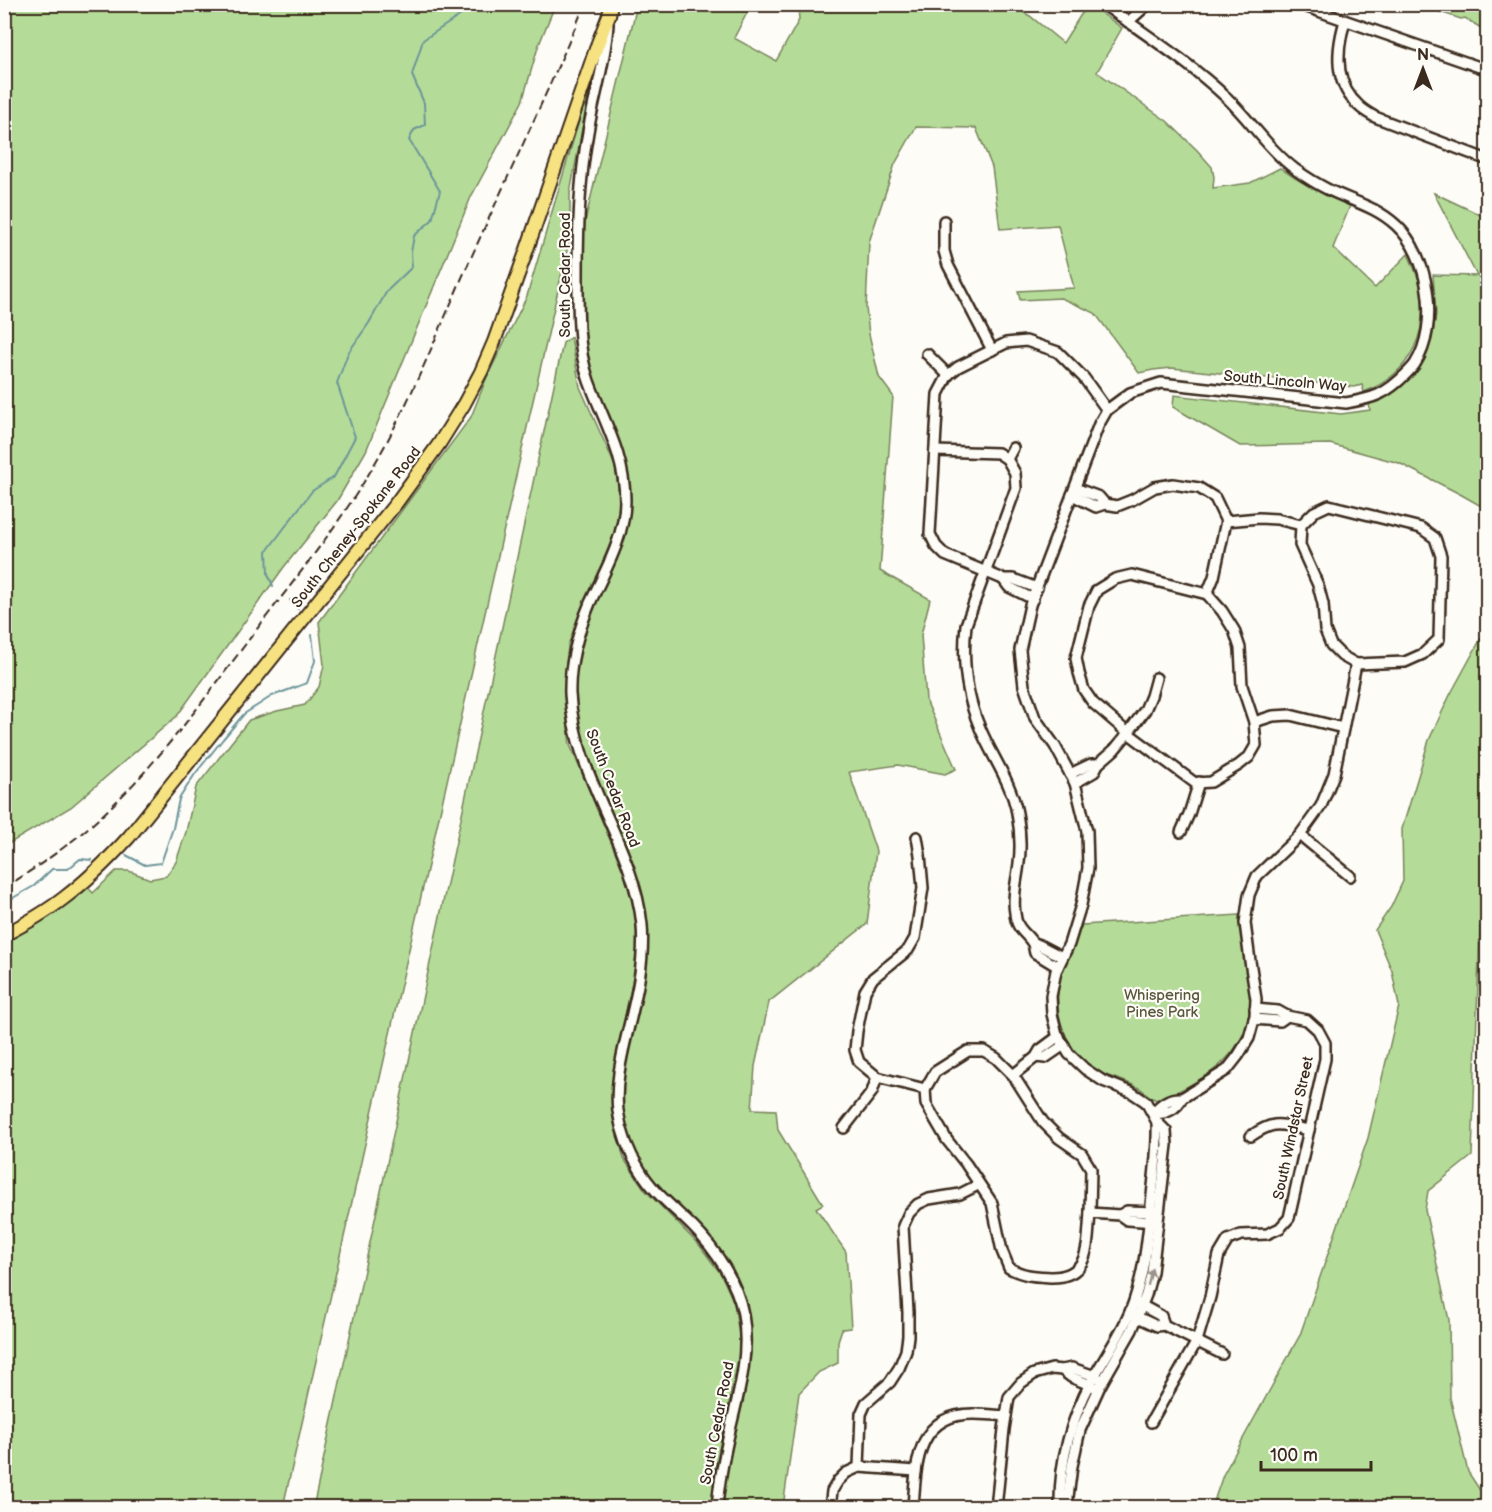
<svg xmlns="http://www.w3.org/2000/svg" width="1492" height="1512" font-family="'Balsamiq Sans',sans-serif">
  <rect width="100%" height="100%" fill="#fdfcf7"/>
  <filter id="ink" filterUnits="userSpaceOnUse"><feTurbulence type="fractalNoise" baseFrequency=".0167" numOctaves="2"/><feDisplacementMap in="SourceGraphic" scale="12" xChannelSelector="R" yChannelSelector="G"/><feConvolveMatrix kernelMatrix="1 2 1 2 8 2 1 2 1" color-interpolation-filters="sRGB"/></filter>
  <g filter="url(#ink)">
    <g fill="#b4dc98" stroke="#78835b" stroke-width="1.5">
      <polygon points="4,5 555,5 538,47 522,102 471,197 366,451 337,501 284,567 177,716 71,807 5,846"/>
      <path d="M 637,5 L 751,5 L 734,38 L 776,61 L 799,20 L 798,5 L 1009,5 L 1030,16 L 1063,43 L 1087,5 L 1090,5 L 1122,28 L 1097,72 L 1167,121 L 1197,150 L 1212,167 L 1214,177 L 1213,188 L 1250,183 L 1280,168 C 1303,185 1323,195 1350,206 L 1333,248 L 1375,288 L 1408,254 C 1412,263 1416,272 1419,281 C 1431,330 1412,374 1364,392 L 1362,385 L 1354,387 L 1172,368 L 1153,370 L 1139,373 L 1095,313 L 1061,298 L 1020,300 L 1018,291 L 1074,288 L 1058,225 L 1000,229 L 992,167 L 976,128 L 916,127 L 895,164 L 869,242 L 866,308 L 869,334 L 879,377 L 893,396 L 880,571 L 930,599 L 921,635 L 926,700 L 956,769 L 945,774 L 898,765 L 849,772 L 876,851 L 867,924 L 769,1002 L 755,1066 L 752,1109 L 776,1110 L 778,1130 L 823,1204 L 816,1208 L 846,1252 L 851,1328 L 842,1329 L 838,1341 L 838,1363 L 819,1372 L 799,1393 L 783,1507 L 722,1507 L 724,1480 L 746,1382 L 751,1352 L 748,1313 L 737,1278 L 717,1247 L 661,1190 L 642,1167 L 628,1137 L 623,1109 L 622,1084 L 626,1055 L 646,971 L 647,936 L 642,899 L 631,859 L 581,745 L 574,704 L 576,661 L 591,614 L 622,543 L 629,503 L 584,356 L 581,316 L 583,230 Z"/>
      <polygon points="1419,5 1486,5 1487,6 1487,30 1481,28 1465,18 1461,19"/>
      <polygon points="592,77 570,193 570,237 283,1507 5,1507 4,935 83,882 93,893 116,871 129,871 150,879 166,876 176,862 186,832 196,787 249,720 277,711 305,705 319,687 324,665 319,622 471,417 487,377 527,296"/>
      <polygon points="1434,193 1487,218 1487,515 1483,507 1460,494 1399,463 1330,444 1240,446 1173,407 1174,395 1341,414 1370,410 1369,404 1399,389 1416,372 1427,353 1432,339 1436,314 1433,275 1477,276"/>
      <polygon points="571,337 580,387 615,466 620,500 614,535 568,645 564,694 570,745 624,873 636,915 637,959 613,1075 614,1119 624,1159 645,1190 700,1246 721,1274 734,1303 741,1347 714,1473 712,1507 313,1508 563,343"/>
      <polygon points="1487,579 1488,926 1480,927 1472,1156 1428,1191 1425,1210 1449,1320 1450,1398 1468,1472 1487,1501 1487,1507 1212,1507 1223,1475 1300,1335 1368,1138 1399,1006 1392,971 1375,930 1391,907 1403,881 1402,829 1429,740 1450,695 1485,631"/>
      <path d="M 1239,915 C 1240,949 1256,986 1248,1019 C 1239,1059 1204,1080 1170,1095 C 1166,1097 1162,1100 1158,1100 C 1151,1100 1145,1091 1139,1088 C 1135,1086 1131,1084 1126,1082 C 1118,1079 1109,1077 1101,1073 C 1069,1056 1053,1019 1059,984 C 1062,966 1075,942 1082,925 Z"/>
    </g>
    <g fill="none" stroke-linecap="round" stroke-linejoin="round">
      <g stroke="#6d959a" stroke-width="2">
        <polyline points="273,586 268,574 267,551 312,491 334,477 355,437 337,383 348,353 369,323 387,291 412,267 411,252 414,236 432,220 440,191 409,140 414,130 425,125 424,103 412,75 423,40 464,13 466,4"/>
        <polyline points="290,600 298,609"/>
        <polyline points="126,855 145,865 161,863 173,828 179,799 195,774 223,739 244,714 272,696 307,683 315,661 312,635"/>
        <polyline points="4,903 34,886 52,869 68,869 80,859 92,860"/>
      </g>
      <g stroke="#3b2a1e" stroke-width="14">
        <g id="minor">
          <polyline points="1298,4 1488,70"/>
          <path d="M 1345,21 C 1336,51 1334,84 1359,106 C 1364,111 1370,114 1375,117 L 1488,160"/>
          <polyline points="1128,22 1148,4"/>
          <path d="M 608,24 C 606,61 594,96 588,132 C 579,181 578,231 578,280 C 578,296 578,312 579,327 C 580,346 583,364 589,381 C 604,422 625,456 625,500 C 625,537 605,571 590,603 C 578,632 569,663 570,694 C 574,777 634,844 642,925 C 645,962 636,998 627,1034 C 621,1059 615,1085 618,1111 C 621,1131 629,1153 640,1170 C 653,1192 675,1209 693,1227 C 716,1250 737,1282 743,1314 C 750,1354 739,1392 730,1430 C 724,1456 719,1481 717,1508"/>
          <polyline points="944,221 944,251 948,265 992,350"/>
          <polyline points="927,354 948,375"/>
          <path d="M 935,451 L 998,453 L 1007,459 L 1015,473 L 1016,488 L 966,625 C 962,660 966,695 980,728 C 992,757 1011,781 1017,813 C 1020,829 1021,847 1019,863 C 1017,881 1012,896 1015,913 C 1016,930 1027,933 1033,944 C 1034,947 1034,950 1035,953 L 1058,967"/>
          <polyline points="1007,459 1013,448"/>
          <polyline points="1075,488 1099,497 1105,504"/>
          <polyline points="1072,495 1096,507 1105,504 1117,506 1132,500 1155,487 1173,484 1199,488 1215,498 1226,521 1214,577 1207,594"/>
          <polyline points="1226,521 1259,518 1277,519 1301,525"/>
          <polyline points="1301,525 1314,512 1329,505 1421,528 1435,538 1441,556 1439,639 1423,654 1405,662 1356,664"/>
          <polyline points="1301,525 1300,545 1318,585 1323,604 1325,630 1331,645 1342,656 1356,664"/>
          <polygon points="1132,575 1207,594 1222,611 1234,630 1240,648 1242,686 1254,722 1256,745 1249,757 1239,765 1211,782 1195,783 1128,733 1093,703 1084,690 1079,673 1076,658 1089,606 1097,590 1115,579"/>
          <polyline points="1003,579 1009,587 1033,599"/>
          <polyline points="1037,588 1013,579 1003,579 945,555 936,546 930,534 938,394 948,375 958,367 1006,343 1026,341 1058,352 1084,378 1107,410"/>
          <polyline points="1254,722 1273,716 1290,715 1343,728"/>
          <polyline points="1070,774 1091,764 1098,764"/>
          <polyline points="1075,783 1094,772 1098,764 1114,750 1128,733 1145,710 1151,696 1156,678"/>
          <polyline points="1181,832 1189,814 1199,782"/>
          <polyline points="1300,835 1350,876"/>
          <polyline points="917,837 920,855 923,888 915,938 908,950 873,978 865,991 857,1031 855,1050 859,1062 877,1077 925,1089"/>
          <polyline points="1033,943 1039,945 1062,957"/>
          <polyline points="1254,1019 1280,1021 1287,1016"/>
          <polyline points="1036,1057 1045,1058 1064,1045"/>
          <polyline points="1013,1075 1036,1057 1040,1050 1059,1036"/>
          <path d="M 925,1089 L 926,1104 L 947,1140 L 966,1164 L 992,1203 L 1002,1251 L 1009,1268 C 1025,1276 1032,1276 1050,1277 C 1091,1278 1087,1244 1090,1213 L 1120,1215 L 1127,1220 L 1156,1222"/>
          <polyline points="925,1089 935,1072 968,1051 984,1051 996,1058 1013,1075 1043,1122 1059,1138 1082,1154 1091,1169 1090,1213"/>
          <path d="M 1182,1098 C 1169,1097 1160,1104 1153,1113 C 1165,1115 1177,1109 1182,1098 L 1227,1070 L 1238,1056 L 1249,1038 L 1255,1016 L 1256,999 L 1250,961 L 1245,923 L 1249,895 L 1257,876 L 1300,835 L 1321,806 L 1334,774 L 1356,664"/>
          <polyline points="844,1128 872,1092 877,1077"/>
          <path d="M 1251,1136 C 1276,1119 1281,1125 1309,1130"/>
          <polyline points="1120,1215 1127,1211 1155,1212"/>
          <polyline points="1137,1303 1161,1316 1164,1325"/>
          <polyline points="1131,1314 1157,1326 1164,1325 1222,1354"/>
          <polyline points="1062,1370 1071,1377 1095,1387"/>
          <polyline points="1151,1422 1197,1341 1210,1297 1219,1255 1228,1240 1241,1235 1267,1234 1280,1228 1289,1218 1325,1059 1325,1043 1318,1030 1307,1020 1287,1016 1278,1011 1255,1009"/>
          <polyline points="859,1467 861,1414 866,1403 890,1382 899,1368 906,1351 908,1336 908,1312 903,1226 909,1213 918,1204 929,1199 960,1194 978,1185"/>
          <polyline points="830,1508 832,1491 838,1481 846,1473 859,1467 916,1471"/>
          <path d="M 913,1508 C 916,1465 916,1414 973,1414 C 984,1414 995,1415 1006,1416"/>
          <polyline points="996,1508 1004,1429 1009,1397 1021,1383 1034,1374 1052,1369 1062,1370 1072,1368 1095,1376 1098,1378"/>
          <path d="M 1060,1508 C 1059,1463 1071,1419 1092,1380 C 1105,1357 1120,1336 1130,1312 C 1145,1275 1148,1234 1152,1195 C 1155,1170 1158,1146 1157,1122"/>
          <path d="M 1068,1508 L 1068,1497 L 1072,1466 L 1080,1430 L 1100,1386 L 1132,1330 L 1146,1295 L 1152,1272 L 1167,1145 L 1166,1131 L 1157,1122 L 1146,1102 L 1131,1092 L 1103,1081 L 1085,1069 L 1069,1054 L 1057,1034 L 1052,1014 L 1051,996 L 1056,971 L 1069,944 L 1081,905 L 1088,868 L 1087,831 L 1075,783 L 1055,746 L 1035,718 L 1024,686 L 1020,650 L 1030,605 L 1099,424 L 1107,410 L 1130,393 L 1161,383 L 1346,403 C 1374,398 1385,395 1406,374 C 1409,371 1413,367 1415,364 C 1440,325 1429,255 1396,225 C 1375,206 1351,201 1327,189 C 1317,184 1306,177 1296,170 C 1269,150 1251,121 1227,98 C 1190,63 1145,34 1103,4"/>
        </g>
      </g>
      <g stroke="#3b2a1e" stroke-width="16">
        <path id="major" d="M 4,935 C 25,924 46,912 64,898 C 88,880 109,859 129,837 L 397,502 L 439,444 L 464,404 L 481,372 L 494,342 L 525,255 L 598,43 L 609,15 L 611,4"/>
      </g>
      <use href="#minor" stroke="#fdfcf7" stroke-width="9"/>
      <use href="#major" stroke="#f7e281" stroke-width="12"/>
      <path stroke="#3b2a1e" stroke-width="2" stroke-dasharray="9 4.5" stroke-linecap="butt" d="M 4,888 C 36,868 68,846 96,821 C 150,772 195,712 239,653 C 284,592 336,531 374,465 C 408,406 434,342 461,280 C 502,188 546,97 585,4"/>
    </g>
    <defs><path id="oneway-solid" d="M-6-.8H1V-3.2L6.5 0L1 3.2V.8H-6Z" transform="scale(1.5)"/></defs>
    <use fill="#9c938a" href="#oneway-solid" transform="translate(1150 1277) rotate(-76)"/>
  </g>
  <g text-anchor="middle" stroke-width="4.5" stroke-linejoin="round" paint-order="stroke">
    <g font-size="15" fill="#3b2a1e" stroke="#fdfcf7">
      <text transform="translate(565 275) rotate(-90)" y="5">South Cedar Road</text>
      <text transform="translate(1285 381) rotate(5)" y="5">South Lincoln Way</text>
      <text transform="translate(356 527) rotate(-52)" y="5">South Cheney-Spokane Road</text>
      <text transform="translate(613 788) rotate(69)" y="5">South Cedar Road</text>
      <text transform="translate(1293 1128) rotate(-78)" y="5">South Windstar Street</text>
      <text transform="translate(717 1423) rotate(-79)" y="5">South Cedar Road</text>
    </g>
    <g font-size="15" fill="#59563c" stroke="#fdfcf7">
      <text x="1162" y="1000">Whispering<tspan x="1162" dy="17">Pines Park</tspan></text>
    </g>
  </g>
  <rect width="1492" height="1512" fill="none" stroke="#fdfcf7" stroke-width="24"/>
  <rect x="12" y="12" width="1468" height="1488" fill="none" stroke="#3b2a1e" stroke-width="2" filter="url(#ink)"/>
  <g transform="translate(1423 69)" stroke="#fdfcf7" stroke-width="4.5" paint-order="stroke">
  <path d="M0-4.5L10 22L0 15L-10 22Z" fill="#3b2a1e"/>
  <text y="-9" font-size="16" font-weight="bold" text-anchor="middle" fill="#3b2a1e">N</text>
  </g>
  <path d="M1261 1461v9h110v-9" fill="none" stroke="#3b2a1e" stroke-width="3"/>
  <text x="1270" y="1461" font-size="18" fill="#3b2a1e" stroke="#fdfcf7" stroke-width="4.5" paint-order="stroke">100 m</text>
</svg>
